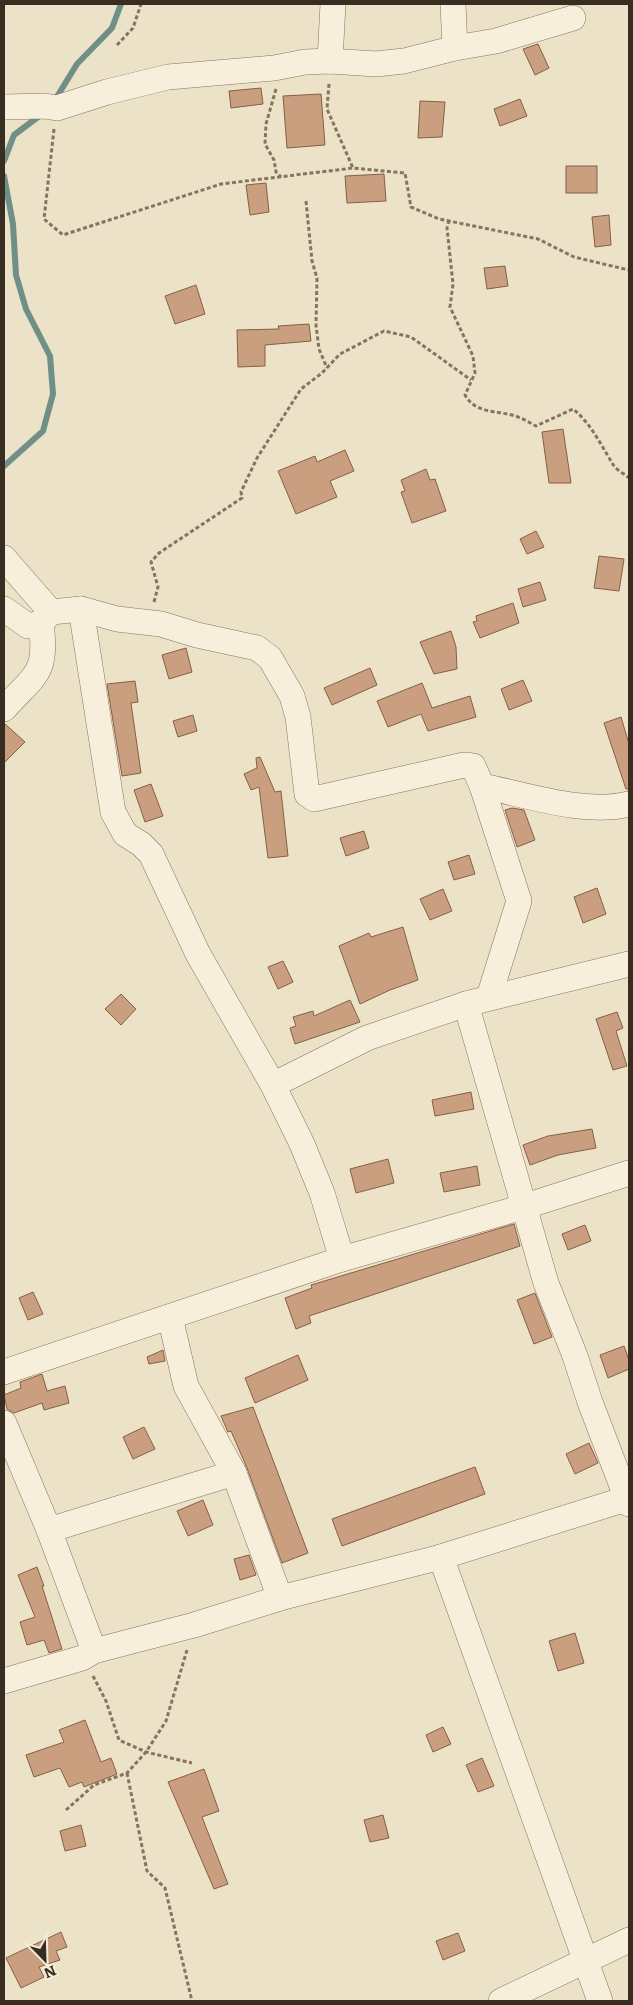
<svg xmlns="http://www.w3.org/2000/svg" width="633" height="2005" font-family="Literata,serif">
  <rect width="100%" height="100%" fill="#ece2c8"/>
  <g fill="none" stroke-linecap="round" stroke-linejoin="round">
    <g stroke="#6f8f87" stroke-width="6">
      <polyline points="55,100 77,64 112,28 121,4"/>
      <polyline points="4,161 14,135 42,114"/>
      <polyline points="4,176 13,224 16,275 26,309 50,356 53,394 43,431 4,466"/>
    </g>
  </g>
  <g fill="#c99f80" stroke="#865f45">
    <polygon points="538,44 549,68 535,75 523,49"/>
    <polygon points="261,88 263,104 231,108 229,91"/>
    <polygon points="321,94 325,145 287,148 283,96"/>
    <polygon points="520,99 527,116 500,126 494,109"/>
    <polygon points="420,101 445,102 442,137 418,138"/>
    <rect x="566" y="166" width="31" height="27"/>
    <polygon points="384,174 386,201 347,203 345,176"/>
    <polygon points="266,183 269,212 250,215 246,185"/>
    <polygon points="609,215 611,245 595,247 592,217"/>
    <polygon points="505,266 508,286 487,289 484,268"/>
    <polygon points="196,285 205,314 175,324 165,296"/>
    <polygon points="309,324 311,341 265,345 265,366 238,367 237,330 279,329 278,326"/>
    <polygon points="563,429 571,483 549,483 542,432"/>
    <polygon points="345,450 354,471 330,481 337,497 296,514 278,471 315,456 317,462"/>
    <polygon points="426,469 430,480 435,479 446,511 412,523 401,492 405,491 401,480"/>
    <polygon points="536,531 544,547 527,554 520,539"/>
    <polygon points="599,556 624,559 619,591 594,588"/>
    <polygon points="540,582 546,600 523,607 518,589"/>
    <polygon points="513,603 519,623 480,638 473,622 477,621 476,616"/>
    <polygon points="451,631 456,647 457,669 434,674 420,642"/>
    <polygon points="186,648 192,672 169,679 162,655"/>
    <polygon points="370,668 377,685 332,705 324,688"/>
    <polygon points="523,680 532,701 509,710 501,689"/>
    <polygon points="135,681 138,702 131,703 141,773 122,776 107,684"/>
    <polygon points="422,683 432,708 470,696 476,717 428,731 421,714 388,727 377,701"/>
    <polygon points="193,715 197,731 178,737 173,721"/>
    <polygon points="621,717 629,744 629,789 626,789 604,723"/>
    <polygon points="4,723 25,742 4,763"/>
    <polygon points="260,757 275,792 281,791 288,856 268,858 259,787 251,790 244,774 257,768 256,758"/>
    <polygon points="151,784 163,816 145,822 134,790"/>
    <polygon points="512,808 524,810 535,840 517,847 505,810"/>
    <polygon points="364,831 369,848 346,856 340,838"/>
    <polygon points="469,855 475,874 454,880 448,862"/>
    <polygon points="597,888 606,914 583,923 574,897"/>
    <polygon points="443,889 452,911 430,920 420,899"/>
    <polygon points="403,927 418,980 390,990 360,1004 339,946 369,933 371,937"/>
    <polygon points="283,961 293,982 278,989 268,967"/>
    <polygon points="121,994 136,1009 121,1025 105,1009"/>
    <polygon points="350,1000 360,1022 295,1044 290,1028 296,1026 293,1017 313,1011 314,1016"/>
    <polygon points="617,1012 623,1028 616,1031 627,1066 613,1070 596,1019"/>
    <polygon points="471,1092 474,1109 435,1116 432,1100"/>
    <polygon points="592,1129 596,1148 558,1155 530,1165 523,1145 548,1136"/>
    <polygon points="388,1159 394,1183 356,1193 350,1169"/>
    <polygon points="477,1166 480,1185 444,1192 440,1173"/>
    <polygon points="514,1224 520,1246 309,1316 311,1323 296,1329 285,1298 312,1288 311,1285"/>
    <polygon points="585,1225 591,1241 568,1250 562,1234"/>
    <polygon points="33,1292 43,1314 28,1320 19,1298"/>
    <polygon points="535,1293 552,1337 534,1344 517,1300"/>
    <polygon points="624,1346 629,1360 629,1369 608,1378 600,1355"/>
    <polygon points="163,1350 165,1361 149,1364 147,1357"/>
    <polygon points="298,1355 308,1380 255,1403 245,1378"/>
    <polygon points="42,1374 47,1391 65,1386 69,1403 44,1410 42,1403 14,1413 7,1409 4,1395 21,1388 20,1382"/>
    <polygon points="253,1407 308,1553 282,1563 247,1468 231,1431 228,1432 221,1416"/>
    <polygon points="144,1427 155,1449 133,1459 123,1437"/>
    <polygon points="589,1443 598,1463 575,1474 566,1454"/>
    <polygon points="475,1467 485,1494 342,1546 332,1519"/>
    <polygon points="203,1500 213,1525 188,1536 177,1511"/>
    <polygon points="249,1555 256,1575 240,1580 234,1559"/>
    <polygon points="37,1567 44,1586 42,1586 62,1649 49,1653 44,1640 27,1645 20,1622 35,1617 18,1575"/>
    <polygon points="575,1633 584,1663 558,1671 549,1641"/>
    <polygon points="85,1720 101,1762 111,1758 117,1774 84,1787 82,1782 69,1787 60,1768 34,1777 26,1755 64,1742 59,1730"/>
    <polygon points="443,1727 451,1744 433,1752 426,1735"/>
    <polygon points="482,1758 494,1786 478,1792 466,1765"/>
    <polygon points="204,1769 219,1811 202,1817 228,1884 214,1889 168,1782"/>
    <polygon points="383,1815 389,1838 370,1842 364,1820"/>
    <polygon points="81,1825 86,1846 65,1851 60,1831"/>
    <polygon points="61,1932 67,1947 56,1951 60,1960 39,1967 44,1977 21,1988 6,1958"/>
    <polygon points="458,1933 465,1951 443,1960 436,1941"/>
  </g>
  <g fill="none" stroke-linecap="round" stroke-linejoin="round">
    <g stroke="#88745e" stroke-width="26">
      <g id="minor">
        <polyline points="453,4 455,48"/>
        <polyline points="330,61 333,4"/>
        <polyline points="4,107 45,106 57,108 107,92 168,77 274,68 305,62 330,61 376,64 404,61 455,48 496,41 573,18"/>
        <polyline points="4,558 51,612 81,609 113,812 125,834 141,844 151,854 198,954 273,1085 302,1144 322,1193 342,1259"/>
        <polyline points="4,609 28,626 41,623 51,612"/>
        <polyline points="81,609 117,619 161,624 197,635 257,648 270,658 292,696 298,717 307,794 314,799 464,765 473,766 482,786 519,901 489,997"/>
        <path d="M 4,709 C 35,674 48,675 41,623"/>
        <path d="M 482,786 C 527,795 584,815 629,804"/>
        <polyline points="466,1004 546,1283 575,1356 590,1402 629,1504"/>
        <polyline points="273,1085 367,1038 466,1004 629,964"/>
        <polyline points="170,1317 186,1386 234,1473 280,1598"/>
        <polyline points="4,1372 342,1259 523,1207 629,1173"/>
        <polyline points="4,1423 49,1530 94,1651"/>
        <polyline points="49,1530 234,1473"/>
        <polyline points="441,1557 600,2001"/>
        <polyline points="4,1681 82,1658 94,1651 194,1625 280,1598 441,1557 629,1498"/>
        <polyline points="501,2001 629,1940"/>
      </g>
    </g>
    <g stroke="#88745e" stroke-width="3" stroke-dasharray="4 2.5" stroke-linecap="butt">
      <polyline points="117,45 133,28 141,4"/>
      <polyline points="329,84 327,109 353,168"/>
      <polyline points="276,89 266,124 265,144 274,160 276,172 281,177"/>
      <polyline points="54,129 44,219 63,235 221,184 353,168 405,173 411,207 439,219 538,239 574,257 629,270"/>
      <polyline points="306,201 312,261 317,278 316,325 319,349 327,368"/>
      <path d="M 449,220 L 447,228 L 453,284 L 450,307 L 473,356 L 475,373 L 465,395 C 476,415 500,410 518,417 C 524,419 530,423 536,426 L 573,409 C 591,423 602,447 614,466 C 618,471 625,474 629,478"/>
      <polyline points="154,602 158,587 151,562 159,553 242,498 241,492 257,458 301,389 322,373 340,354 384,331 411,337 471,380"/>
      <polyline points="93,1676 106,1701 119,1740 146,1752 192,1763"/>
      <polyline points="127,1773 147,1871 165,1888 192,2001"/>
      <polyline points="66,1810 94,1785 127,1773 146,1752 166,1721 187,1650"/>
    </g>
    <use href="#minor" stroke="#f7efdb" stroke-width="25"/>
  </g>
  <rect width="633" height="2005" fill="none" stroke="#392c20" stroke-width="10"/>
  <g transform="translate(45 1960) rotate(157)" stroke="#f4ecd7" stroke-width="4" paint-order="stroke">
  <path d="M0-4L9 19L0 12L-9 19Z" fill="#392c20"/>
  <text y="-8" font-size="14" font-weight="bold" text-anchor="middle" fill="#392c20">N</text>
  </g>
</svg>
